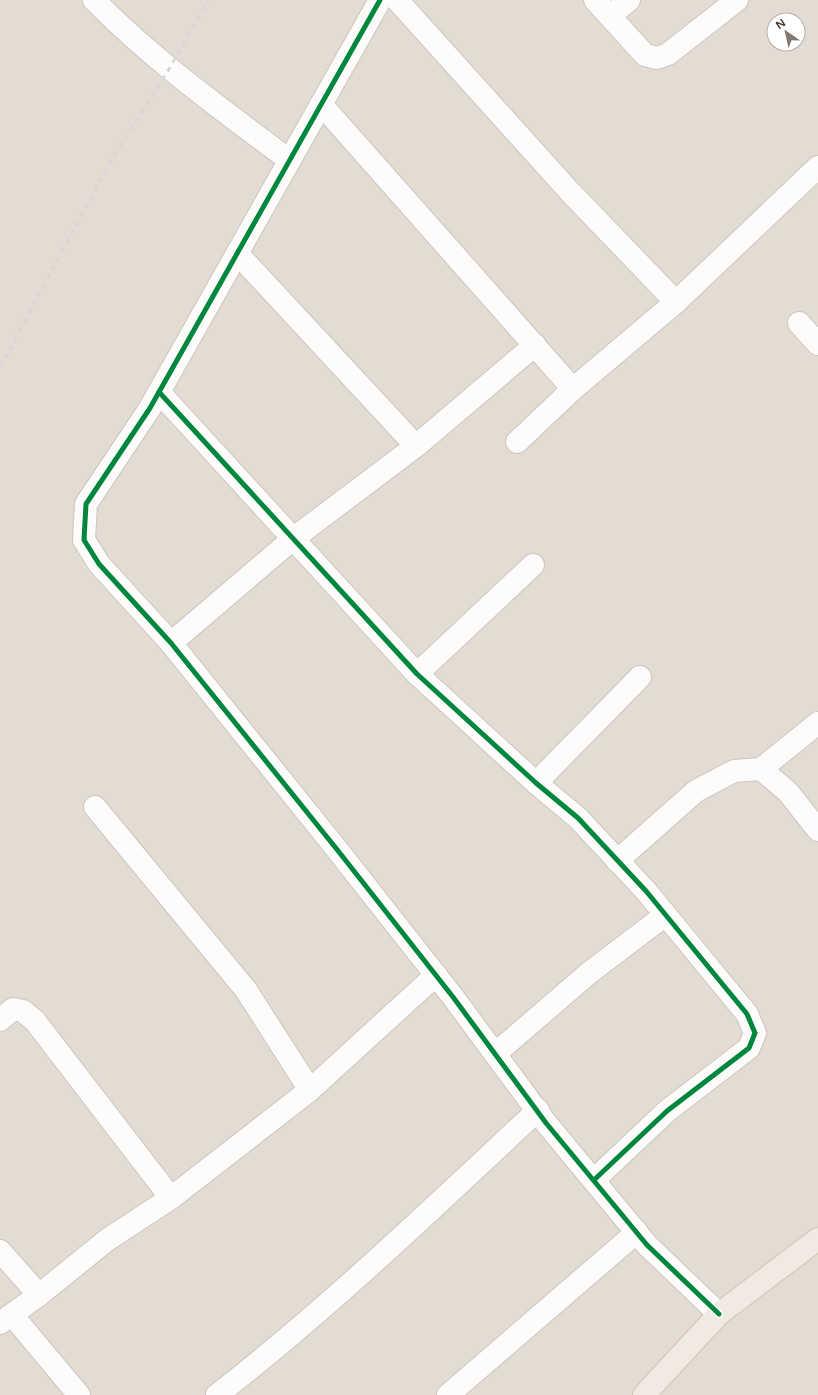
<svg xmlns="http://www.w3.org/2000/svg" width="818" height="1395" font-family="'Varela Round',sans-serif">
  <rect width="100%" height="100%" fill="#efeae5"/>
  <path fill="#e4dbd2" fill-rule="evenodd" d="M 0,0 L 818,0 L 818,1395 L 0,1395 ZM 774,20 L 798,20 L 798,44 L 774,44 Z"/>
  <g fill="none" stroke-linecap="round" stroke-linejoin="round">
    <g stroke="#cbc6c1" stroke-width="24">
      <g id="minor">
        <path d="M 94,0 C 153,60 221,109 289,160"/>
        <polyline points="380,0 150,408 86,504 84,540 99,564 171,643 339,852 453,997 546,1123 647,1245 719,1314"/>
        <polyline points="397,0 571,193 676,302"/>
        <polyline points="595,0 645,55 657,58 668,54 737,0"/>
        <polyline points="610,16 629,0"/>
        <polyline points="321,104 573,389"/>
        <polyline points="237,253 416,446"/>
        <polyline points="799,323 818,344"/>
        <polyline points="159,392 417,674 536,783 578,818 646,891 747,1014 755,1033 749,1048 667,1111 594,1180"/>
        <polyline points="517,442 573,389 676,302 818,167"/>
        <polyline points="171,643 294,538 416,446 535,345"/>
        <polyline points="417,674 533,565"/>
        <polyline points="761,769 818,723"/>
        <polyline points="536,783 640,677"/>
        <polyline points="95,807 246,990 310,1090"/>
        <polyline points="617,861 696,791 734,771 761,769 788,792 818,830"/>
        <polyline points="0,1020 13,1009 23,1011 35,1021 171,1198"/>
        <polyline points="495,1054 589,973 664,916"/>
        <polyline points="0,1251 39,1295"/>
        <polyline points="12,1315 79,1395"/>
        <polyline points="0,1323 39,1295 107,1240 171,1198 310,1090 436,975"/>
        <path d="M 217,1395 C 330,1307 433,1208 538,1110"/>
        <polyline points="448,1395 637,1232"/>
      </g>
    </g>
    <g stroke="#d3c4b1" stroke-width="24">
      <polyline id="major" points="644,1395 719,1314 818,1239"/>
    </g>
    <use href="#minor" stroke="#fdfcfb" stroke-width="22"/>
    <use href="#major" stroke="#f0eae2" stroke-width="22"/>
    <polyline stroke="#d8d7d7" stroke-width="3" stroke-dasharray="5 5" stroke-linecap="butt" points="0,367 114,155 169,69 208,0"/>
    <g stroke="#fff" stroke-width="8">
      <g id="cycleway">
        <polyline points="380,0 150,408 86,504 84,540 99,564 171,643 339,852 453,997 546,1123 647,1245 719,1314"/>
        <polyline points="159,392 417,674 536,783 578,818 646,891 747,1014 755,1033 749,1048 667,1111 594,1180"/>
      </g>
    </g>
    <use href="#cycleway" stroke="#00873e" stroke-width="5"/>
  </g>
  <g transform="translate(786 32) rotate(326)"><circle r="19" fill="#ffffff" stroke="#b4b0ad"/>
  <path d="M0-3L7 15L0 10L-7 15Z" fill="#807871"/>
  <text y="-6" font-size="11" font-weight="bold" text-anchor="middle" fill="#443a32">N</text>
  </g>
</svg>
